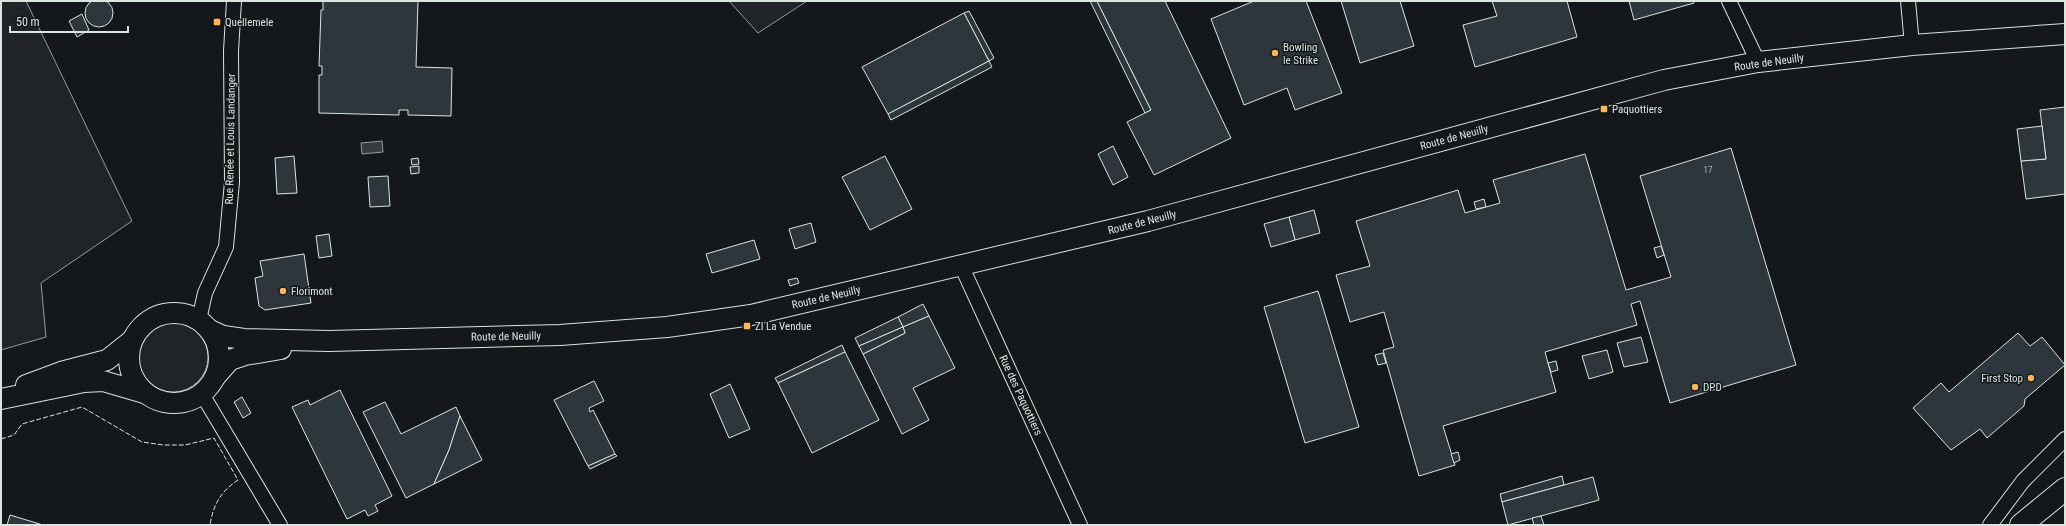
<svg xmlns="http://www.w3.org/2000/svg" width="2066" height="526" font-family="'Roboto Condensed',sans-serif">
  <rect width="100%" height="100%" fill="#14181c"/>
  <g fill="#202428" stroke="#939e99">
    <polygon points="1,1 26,1 132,221 41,283 46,337 1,350"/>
    <polygon points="729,1 807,1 758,33"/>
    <circle cx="173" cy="357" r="35"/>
  </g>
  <polygon fill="#363b3e" stroke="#939e99" points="382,141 383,152 362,154 361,143"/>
  <g fill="#2c363c" stroke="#d8e6dc">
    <circle cx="99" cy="13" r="14"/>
    <polygon points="323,1 418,1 416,67 452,68 451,116 408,115 408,110 399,110 399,115 319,113 319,75 322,75 322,66 319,66 321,10 323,10"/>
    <polygon points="1090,1 1097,1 1151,110 1145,113"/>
    <polygon points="1097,1 1165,1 1231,138 1154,175 1127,122 1151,110"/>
    <polygon points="1306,1 1342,93 1295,110 1287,88 1244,105 1211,19 1254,1"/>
    <polygon points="1341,1 1400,1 1414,46 1360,63"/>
    <polygon points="1492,1 1567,1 1577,37 1475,67 1463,25 1497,16"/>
    <polygon points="1629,1 1693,1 1694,3 1634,20"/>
    <polygon points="969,11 994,58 989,61 964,13"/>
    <polygon points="964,13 989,61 888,114 862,67"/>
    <polygon points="82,14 89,30 77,37 69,21"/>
    <polygon points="989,61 992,67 891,120 888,114"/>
    <polygon points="2065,107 2065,194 2026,199 2021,161 2046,159 2040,110"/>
    <polygon points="2042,126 2046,159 2021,161 2017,129"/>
    <polygon points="1113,146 1128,177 1113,185 1098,154"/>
    <polygon points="1731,148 1796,365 1670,403 1640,301 1631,304 1637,325 1545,352 1556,392 1443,426 1455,465 1419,476 1383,350 1394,347 1384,312 1350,322 1336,275 1370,266 1356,221 1458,190 1465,213 1500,203 1493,180 1585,154 1626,290 1671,277 1640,176"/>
    <polygon points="294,156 297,193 277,194 275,158"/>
    <polygon points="885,156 912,209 870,230 842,177"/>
    <polygon points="418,158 419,164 412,165 411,159"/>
    <polygon points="419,166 419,173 411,174 410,167"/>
    <polygon points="388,176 390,206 370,207 368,177"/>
    <polygon points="1484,199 1486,207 1476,209 1474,202"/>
    <polygon points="1314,210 1320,233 1295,240 1289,217"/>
    <polygon points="1289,217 1295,240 1271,247 1264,224"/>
    <polygon points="811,223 816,242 795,249 789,229"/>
    <polygon points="329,234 332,256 319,258 316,236"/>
    <polygon points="754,240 760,259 712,273 706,254"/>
    <polygon points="1661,246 1664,255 1657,258 1654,248"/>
    <polygon points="304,254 311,303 265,310 259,306 255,278 263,276 260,261"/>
    <polygon points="797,278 799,283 790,286 788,280"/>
    <polygon points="1318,291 1359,427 1305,443 1264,307"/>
    <polygon points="923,304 929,316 903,327 898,317"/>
    <polygon points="929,316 955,368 913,388 929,420 902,434 863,354 905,333 903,327"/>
    <polygon points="898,317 903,327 859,346 855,338"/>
    <polygon points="903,327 905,333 863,354 859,346"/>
    <polygon points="2018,333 2030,346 2042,337 2065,365 2025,399 2024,406 1987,438 1980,429 1951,450 1913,408 1941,383 1949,392"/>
    <polygon points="1641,337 1648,362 1624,367 1617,343"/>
    <polygon points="842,345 845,352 778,383 775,378"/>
    <polygon points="1607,350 1613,372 1589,379 1582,356"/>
    <polygon points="845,352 879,420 812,453 778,383"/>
    <polygon points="1383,353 1386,363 1378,365 1375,355"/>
    <polygon points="1556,361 1558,370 1551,372 1548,363"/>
    <polygon points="594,381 604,401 589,408 590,412 593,410 615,454 588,466 554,400"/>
    <polygon points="730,384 750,429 729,438 710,394"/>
    <polygon points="340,390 392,496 375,505 378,511 368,516 365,510 347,519 292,407 308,400 310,405"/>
    <polygon points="242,397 251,413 243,418 234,402"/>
    <polygon points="385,402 401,434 456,407 460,416 449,450 434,484 406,498 363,412"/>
    <polygon points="460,416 482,460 434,484 449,450"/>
    <polygon points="1458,452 1460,460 1454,463 1451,454"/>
    <polygon points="615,454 617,456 590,469 588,466"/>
    <polygon points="1562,476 1564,485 1502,502 1500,494"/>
    <polygon points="1593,477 1599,500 1508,525 1502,502"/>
    <polygon points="10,515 43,525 7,525"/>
    <polygon points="1541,516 1544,525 1534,525 1532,518"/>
  </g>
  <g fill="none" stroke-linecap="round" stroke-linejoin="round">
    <g stroke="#d8e6dc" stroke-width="16">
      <g id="minor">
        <polyline points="1729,1 1758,62"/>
        <polyline points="1908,1 1912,45"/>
        <polyline points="961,265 1080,525"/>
        <polyline points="199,320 205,293 226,247 232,182 231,51 234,1"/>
        <polyline points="202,394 280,525"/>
        <polyline points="1990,525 2023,481 2065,439"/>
      </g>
    </g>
    <g stroke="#d8e6dc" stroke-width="22">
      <g id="secondary">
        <circle cx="174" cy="358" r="45"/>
        <polyline points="210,330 223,336 244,339 329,341 560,335 667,327 751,315 1148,221 1664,80 1758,62 1912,45 2065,34"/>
        <polyline points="216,376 230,360 245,355 281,349"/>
        <polyline points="26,385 61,372 107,360 131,341"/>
        <polyline points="1,399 84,382 103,381 144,393"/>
      </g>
    </g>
    <g stroke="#d8e6dc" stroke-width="24">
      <polyline id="primary" points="2021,525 2065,489"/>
    </g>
    <use href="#minor" stroke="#14181c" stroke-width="14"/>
    <use href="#secondary" stroke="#14181c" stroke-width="20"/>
    <use href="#primary" stroke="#14181c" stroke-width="22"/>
    <path stroke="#d8e6dc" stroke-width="1" stroke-dasharray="5 2" stroke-linecap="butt" d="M 1,439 L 14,435 L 22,424 L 82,407 L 142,442 L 163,445 L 185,445 L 214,438 L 238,480 C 221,491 213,505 210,525"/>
  </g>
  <g fill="#ffb74d" stroke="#14181c" stroke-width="1.5">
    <rect x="213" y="18" width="8" height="8" rx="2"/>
    <circle cx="1275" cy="53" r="4"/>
    <rect x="1600" y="105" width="8" height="8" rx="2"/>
    <circle cx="283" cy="291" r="4"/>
    <rect x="743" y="322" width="8" height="8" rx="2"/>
    <circle cx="2031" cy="378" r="4"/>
    <circle cx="1695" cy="387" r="4"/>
  </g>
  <g text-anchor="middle" stroke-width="3" stroke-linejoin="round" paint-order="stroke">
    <g font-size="9" fill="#adbab4">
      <text x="1708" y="173">17</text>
    </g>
    <g font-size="11" fill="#d8e6dc" stroke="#14181c" text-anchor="start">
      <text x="225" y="26">Quellemele</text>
      <text x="1283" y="51">Bowling<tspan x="1283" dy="13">le Strike</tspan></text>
      <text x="1612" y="113">Paquottiers</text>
      <text x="291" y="295">Florimont</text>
      <text x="755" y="330">ZI La Vendue</text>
      <text x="2023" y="382" text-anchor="end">First Stop</text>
      <text x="1703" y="391">DPD</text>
    </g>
    <g font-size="11" fill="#d8e6dc" stroke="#14181c">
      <text transform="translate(1769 62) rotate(-8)" y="4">Route de Neuilly</text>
      <text transform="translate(1454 137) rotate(-15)" y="4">Route de Neuilly</text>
      <text transform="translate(230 139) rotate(-89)" y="4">Rue Renée et Louis Landanger</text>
      <text transform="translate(1142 222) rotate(-14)" y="4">Route de Neuilly</text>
      <text transform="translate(826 297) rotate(-13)" y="4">Route de Neuilly</text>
      <text transform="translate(506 336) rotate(-1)" y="4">Route de Neuilly</text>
      <text transform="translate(1021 395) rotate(65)" y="4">Rue des Paquottiers</text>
    </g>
  </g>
  <rect width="2066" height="526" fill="none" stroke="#d8e6dc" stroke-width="4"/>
  <path d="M10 26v6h118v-6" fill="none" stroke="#d8e6dc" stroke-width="2"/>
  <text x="16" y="26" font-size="12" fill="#d8e6dc" stroke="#14181c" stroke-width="3" paint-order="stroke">50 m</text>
</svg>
